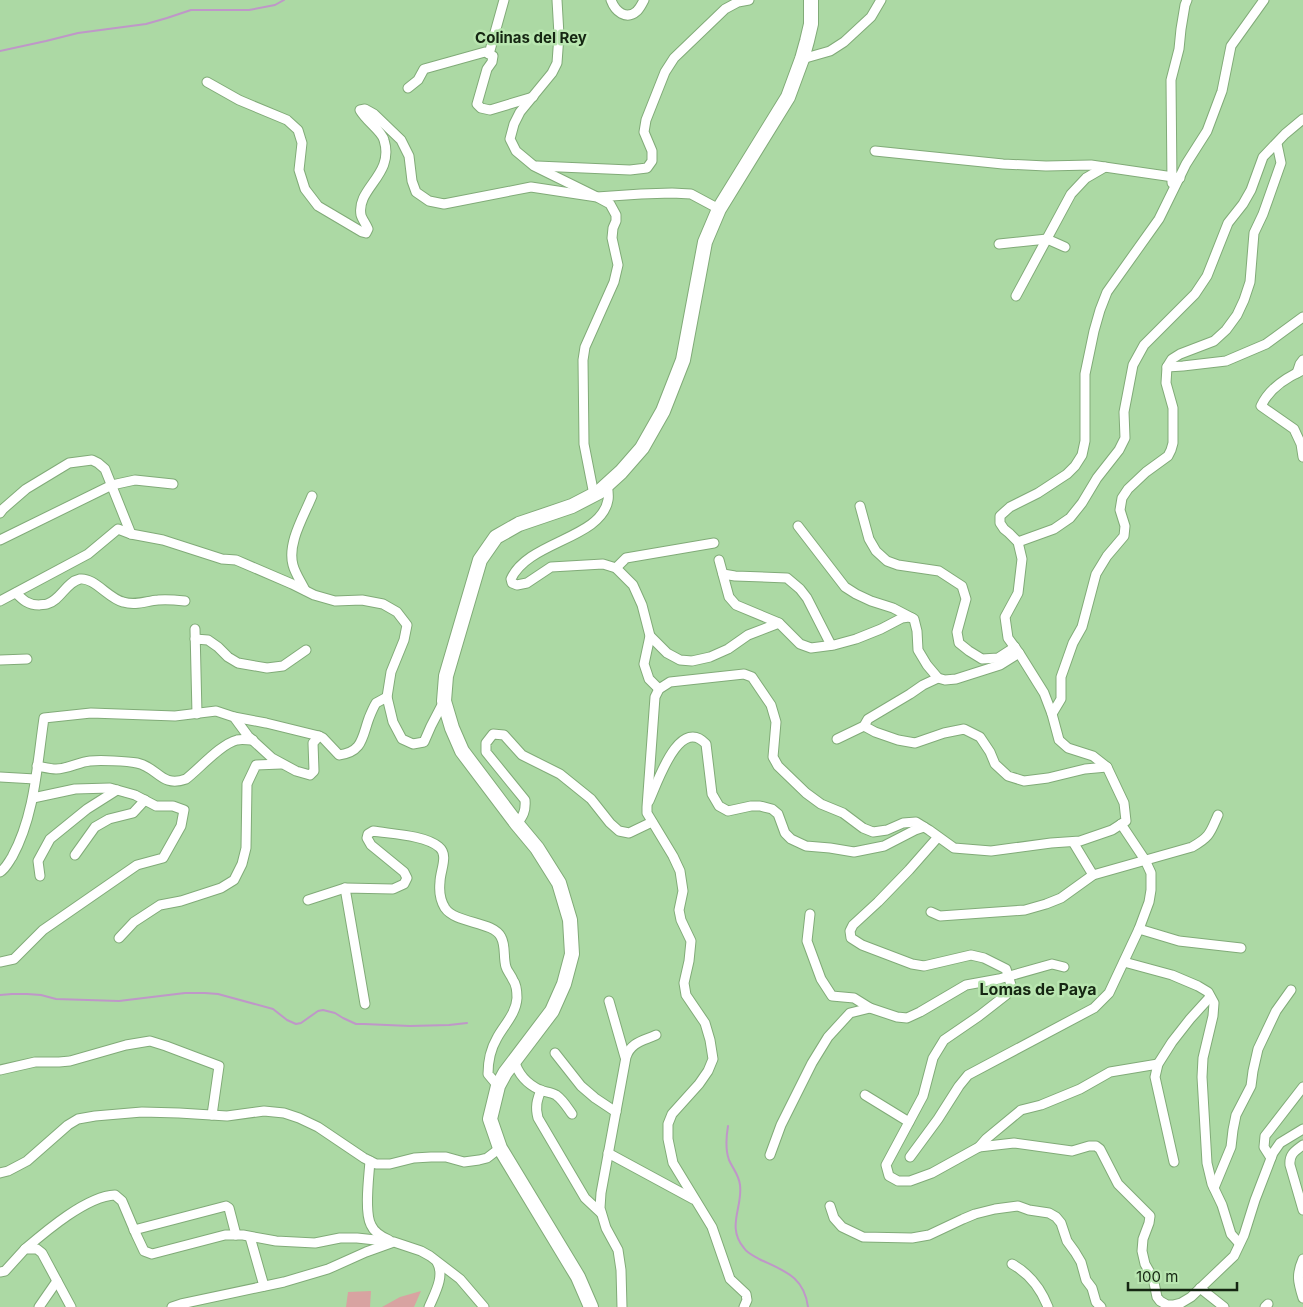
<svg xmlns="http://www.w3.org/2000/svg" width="1303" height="1307" font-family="Inter,sans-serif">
  <rect width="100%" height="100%" fill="#acd9a4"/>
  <g fill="#d8a3a1">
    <polygon points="371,1291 370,1307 346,1307 348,1292"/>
    <polygon points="421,1291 414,1307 382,1307 400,1297"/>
  </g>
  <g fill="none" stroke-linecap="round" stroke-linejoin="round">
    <g stroke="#bf97c8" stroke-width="2">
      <polyline points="0,51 46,41 78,33 146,24 167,18 191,10 249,10 275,5 284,0"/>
      <polyline points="0,995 12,994 27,994 41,995 56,999 119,1001 185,993 205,993 218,994 273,1009 287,1020 296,1024 301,1023 318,1011 323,1010 335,1013 343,1018 356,1024 364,1024 410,1026 449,1025 467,1023"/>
      <path d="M 728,1126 C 726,1138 725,1149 729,1160 C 733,1169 739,1175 740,1185 C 743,1207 726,1227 744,1248 C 747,1253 754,1256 759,1259 C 784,1271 804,1276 808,1307"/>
    </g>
    <g stroke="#81ab78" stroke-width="11">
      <g id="street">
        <polyline points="557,0 559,35 557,63 552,73 520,112 514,124 510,139 516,151 534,166 597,197 641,194 672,193 691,194 719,209"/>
        <path d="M 611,0 C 615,11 626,21 637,11 C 640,8 642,4 644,0"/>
        <polyline points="489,54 504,0"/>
        <polyline points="802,59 830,51 844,42 871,17 881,0"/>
        <path d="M 207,82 L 239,100 L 287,120 L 298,130 L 302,143 L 299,170 L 305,189 L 318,206 L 362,232 L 366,233 L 368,229 C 366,224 362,219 361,215 C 356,188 395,175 384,140 C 382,131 366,121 360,110 L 365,109 L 374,114 L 401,140 L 409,156 L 412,181 L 416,192 L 429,201 L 444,204 L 531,187 L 597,197 L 610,204 L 616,215 L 616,221 L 613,228 L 612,238 L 618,265 L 614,282 L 585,347 L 583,360 L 584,444 L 594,495"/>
        <polyline points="408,88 418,80 424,69 485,52 493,56 492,62 487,69 477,104 481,108 490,110 533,97"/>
        <polyline points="875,151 1003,164 1046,166 1091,165 1180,178"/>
        <polyline points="537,166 630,170 647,168 652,161 652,151 644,132 646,120 665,72 674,58 725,9 738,2 749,0"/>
        <polyline points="1172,183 1171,80 1179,49 1181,29 1185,5 1187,0"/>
        <polyline points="999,244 1047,239 1065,247"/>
        <polyline points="1016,296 1071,194 1086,178 1105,167"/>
        <polyline points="1167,367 1183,366 1226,361 1266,344 1303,317"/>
        <path d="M 1303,370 C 1287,377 1269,389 1261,406 L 1294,429 L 1301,444 L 1303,457"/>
        <polyline points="1297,373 1300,364 1303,360"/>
        <path d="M 607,485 C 608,490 609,495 608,500 C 601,539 528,541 511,579 L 512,583 L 517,585 L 527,583 L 551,567 L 603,564 L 616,568 L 633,585 L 642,605 L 650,636 L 644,664 L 649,679 L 659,689"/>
        <polyline points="860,506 869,539 876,551 887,561 898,565 939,571 962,586 966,599 957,632 959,643 969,651 982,659 998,658 1015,647"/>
        <polyline points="0,513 3,509 26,489 69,463 92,460 98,463 105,469 131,534"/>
        <polyline points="798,526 845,587 856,594 871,601 893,608 914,619 917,631 918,650 927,665 938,678 945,680 956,679 1000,665 1019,653"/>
        <polyline points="0,540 112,485 135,480 173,484"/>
        <polyline points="1018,542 1054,529 1070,518 1082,503 1097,478 1119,450 1125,438 1124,412 1133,365 1144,345 1195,294 1207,276 1228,223 1243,204 1251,190 1263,157 1285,134 1303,119"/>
        <polyline points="719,560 729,597 736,605 779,623 800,644 811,648 834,645 856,639 881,629 902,618 909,617 912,618"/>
        <polyline points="616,568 626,558 714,543"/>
        <polyline points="723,574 735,576 787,578 800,589 807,598 831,645"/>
        <path d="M 305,590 C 301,582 295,573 293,565 C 287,543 304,516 312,496"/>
        <path d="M 16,593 C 23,600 28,605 39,605 C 42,604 44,605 47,604 C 61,600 66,582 80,579 C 94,577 109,599 123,602 C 136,606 146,601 158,600 C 167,599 176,600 185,601"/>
        <polyline points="0,601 88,554 118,529 131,534 163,540 222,559 236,560 292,584 314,595 335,601 362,600 383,604 397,612 407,625 404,640 391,672 387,697 393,722 402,739 413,744 424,742 431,726 444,701"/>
        <polyline points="195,629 197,714"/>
        <polyline points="650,636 667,653 680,660 692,661 710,657 728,649 748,635 779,623"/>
        <polyline points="195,639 208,640 218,647 228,657 238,663 267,668 283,666 306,650"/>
        <polyline points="0,660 27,659"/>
        <polyline points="1052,714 1061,699 1061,677 1073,643 1082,627 1096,574 1107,556 1124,536 1125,526 1120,510 1122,498 1128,489 1146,472 1168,456 1171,450 1173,443 1173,408 1166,383 1167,367 1172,359 1180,354 1214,341 1226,330 1237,315 1244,300 1250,282 1254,233 1263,214 1281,163 1277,144"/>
        <polyline points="234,717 266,723 319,736"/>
        <polyline points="864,726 875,732 898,740 915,743 944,733 964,729 980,737 990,752 995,764 1008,776 1024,781 1048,778 1085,769 1107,767"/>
        <polyline points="837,739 864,726 868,719 910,694 923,685 938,678"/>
        <path d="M 37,766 C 43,767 50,769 56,769 C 68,769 79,762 90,761 C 100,760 127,761 137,763 C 158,767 161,788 186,779 C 200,768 221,744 237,740 C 242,739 247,740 253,740"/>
        <polyline points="0,777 35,779"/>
        <path d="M 649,801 C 657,784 679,715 706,744 L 712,794 L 719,806 L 728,811 L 751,806 L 760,806 L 772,809 L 778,814 L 785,833 L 791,839 L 806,846 L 830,848 L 854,852 L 884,846 L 915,830 L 924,827"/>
        <path d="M 517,824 C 523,816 526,811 525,800 L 486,752 L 486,743 L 493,734 L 504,735 L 522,755 L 560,774 L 591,799 L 610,823 L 619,831 L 629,833 L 652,822"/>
        <polyline points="938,837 909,870 878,902 853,925 850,931 851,938 862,945 912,964 924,966 971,955 984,958 1006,969 1011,985 1006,995 979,1016 944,1040 933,1058 923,1096 886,1165 889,1176 898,1181 910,1181 932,1173 979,1147 986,1139 1021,1110 1041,1105 1080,1089 1110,1072 1158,1064"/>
        <polyline points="1073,842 1093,875"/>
        <polyline points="75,855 95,827 109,819 133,813 145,800"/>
        <path d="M 0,872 C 6,868 8,863 12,857 C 35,815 37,765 44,718 L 91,713 L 175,716 L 216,711 L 234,717 L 248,736 L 272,758 L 296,771 L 310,775 L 314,771 L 313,743 L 319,736 L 323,738 L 339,755 C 363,752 362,737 369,718 C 371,713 373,708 376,703 L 387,697"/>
        <polyline points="40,876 38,861 50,839 87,809 117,790"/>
        <polyline points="345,888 365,1004"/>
        <path d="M 308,900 L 345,888 L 393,889 L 404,884 L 407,878 L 404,872 L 371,845 L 367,838 L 368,834 L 373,831 C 391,834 425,835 439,847 C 449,855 440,871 440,882 C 439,891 440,900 445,908 C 456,924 493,921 501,937 C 506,946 503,957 506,967 C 507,971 511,975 513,980 C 516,984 517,993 517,998 C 516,1014 504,1025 497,1038 C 490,1050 488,1060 488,1074 L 498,1086"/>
        <path d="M 931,912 L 940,916 L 1025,910 L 1046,904 L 1061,898 L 1093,875 L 1192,847 C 1210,837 1210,833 1218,815"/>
        <polyline points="810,914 807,941 821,979 832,996 854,998 870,1008"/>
        <polyline points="1139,929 1179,941 1241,948"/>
        <polyline points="119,938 134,922 160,905 181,901 221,888 234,880 242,864 246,848 247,784 256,765 281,764"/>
        <polyline points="0,962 14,959 43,930 137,865 163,858 181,826 184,810 173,806 156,806 135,795 110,788 75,789 33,798"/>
        <polyline points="1124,962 1172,975 1198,986 1208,992 1214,1003 1213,1016 1203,1058 1202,1077 1207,1163 1212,1184 1222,1205 1231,1234 1239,1243"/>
        <polyline points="609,1001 625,1057"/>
        <polyline points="555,1053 581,1086 595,1098 616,1112"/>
        <path d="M 514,1060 C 518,1074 527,1084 540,1090 C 545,1092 551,1092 556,1095 C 563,1100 567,1107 572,1114"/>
        <polyline points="0,1070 35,1062 59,1062 70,1061 126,1045 150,1041 166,1046 219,1066 212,1115"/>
        <path d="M 541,1090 C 537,1100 535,1107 538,1118 L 585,1198 L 601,1213"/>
        <polyline points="865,1095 909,1122"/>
        <path d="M 1303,1145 C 1295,1151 1289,1154 1290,1165 L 1303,1210"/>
        <polyline points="979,1147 1014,1143 1072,1151 1089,1146 1096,1146 1100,1149 1118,1184 1150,1216 1149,1223 1143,1239 1142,1251 1145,1264 1153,1278 1157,1297 1160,1301 1167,1305 1173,1305 1181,1303 1191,1297 1234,1256 1244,1235 1255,1200 1273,1153 1280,1143 1303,1129"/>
        <polyline points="608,1153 693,1199"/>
        <polyline points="770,1155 781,1125 812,1063 828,1037 850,1013 870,1008 897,1017 907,1018 920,1012 966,985 999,979 1052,964 1064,967"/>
        <polyline points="910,1157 938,1119 959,1086 968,1075 1094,1008 1109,993 1139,929 1149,902 1151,890 1151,873 1145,860 1121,824"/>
        <polyline points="1271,1158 1264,1147 1265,1136 1303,1087"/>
        <path d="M 370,1161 C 369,1176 364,1212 371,1225 C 374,1232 382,1237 389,1240"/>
        <polyline points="1174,1162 1155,1077 1158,1064 1172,1042 1190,1019 1210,997"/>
        <polyline points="0,1173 8,1171 27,1161 68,1125 78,1119 95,1116 142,1112 179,1113 227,1116 264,1111 284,1113 299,1118 318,1127 364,1158 376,1164 390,1164 414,1158 431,1157 446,1157 464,1162 479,1160 487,1158 500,1148"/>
        <polyline points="1214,1188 1231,1147 1233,1130 1236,1115 1251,1086 1253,1071 1258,1049 1276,1011 1291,990"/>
        <polyline points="830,1206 834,1218 842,1227 863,1237 912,1238 929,1235 963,1219 975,1214 995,1209 1018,1206 1029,1210 1049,1213 1056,1217 1061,1223 1067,1241 1075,1252 1081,1262 1086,1280 1092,1288 1096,1302 1101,1307"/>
        <polyline points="134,1230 226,1206 229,1208 236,1235"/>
        <polyline points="250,1237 264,1286"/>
        <path d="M 25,1249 C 46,1231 87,1196 115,1195 L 122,1201 L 136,1234 L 144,1251 L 152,1254 L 225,1235 L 243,1235 L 276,1241 L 315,1243 L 340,1238 L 357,1238 L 394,1242 L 421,1251 L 430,1256 L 460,1279 L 484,1307"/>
        <path d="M 1303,1259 C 1296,1275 1298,1282 1303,1298"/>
        <path d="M 1012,1264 C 1030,1274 1041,1289 1048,1307"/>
        <polyline points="0,1272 5,1271 25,1249 37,1249 42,1253 71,1307"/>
        <polyline points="1200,1288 1224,1307"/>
        <polyline points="39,1307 57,1281"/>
        <polyline points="172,1307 181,1304 284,1282 328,1269 366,1252 391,1243"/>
        <path d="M 429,1307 C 435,1293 445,1276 437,1262"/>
        <path d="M 622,1307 L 621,1270 L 618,1250 L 606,1228 L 600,1208 L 601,1193 L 626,1057 C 631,1042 643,1041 656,1035"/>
        <polyline points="744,1307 747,1300 746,1294 730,1279 712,1227 673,1163 668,1139 668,1124 672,1114 699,1084 708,1071 713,1059 710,1040 705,1023 686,995 684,983 689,961 691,941 681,920 679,910 683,891 680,871 673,856 647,813 647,807 655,697 659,689 670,682 744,674 752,677 771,705 776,722 773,757 778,766 806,793 821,804 843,813 863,828 873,832 887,830 903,823 916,822 929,830 954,848 991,851 1051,843 1080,841 1112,830 1126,821 1124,803 1107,767 1093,756 1068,748 1059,740 1052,714 1044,693 1019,653 1008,638 1005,617 1018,593 1022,559 1018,542 1009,533 1004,529 1000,523 1000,516 1010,507 1038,493 1067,474 1075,466 1082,455 1085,441 1085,374 1094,331 1100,310 1107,292 1159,219 1186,164 1207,131 1222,91 1231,46 1264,0"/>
        <polyline points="1265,1307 1268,1304"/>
      </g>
    </g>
    <g stroke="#81ab78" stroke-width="16">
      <polyline id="primary" points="591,1307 578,1277 500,1148 490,1119 498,1086 505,1073 552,1011 564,984 572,954 570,920 559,883 537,848 517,824 462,751 452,728 444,701 446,676 480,560 496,537 519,524 572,506 599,492 621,472 642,448 663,411 683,360 705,242 719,209 788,97 802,59 807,41 811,24 811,0"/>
    </g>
    <use href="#street" stroke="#fff" stroke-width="9"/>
    <use href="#primary" stroke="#fff" stroke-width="14"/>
  </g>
  <g text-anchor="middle" stroke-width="5" stroke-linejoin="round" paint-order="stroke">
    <g font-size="15" font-weight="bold" fill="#152612" stroke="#b9e6b0">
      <text x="531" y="43">Colinas del Rey</text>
    </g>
    <g font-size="16" font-weight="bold" fill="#152612" stroke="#b9e6b0">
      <text x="1038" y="995">Lomas de Paya</text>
    </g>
  </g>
  <path d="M1128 1282v8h109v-8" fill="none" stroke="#152612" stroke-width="2.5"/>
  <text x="1136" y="1282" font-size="15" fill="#152612" stroke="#b9e6b0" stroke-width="4" paint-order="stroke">100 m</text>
</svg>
